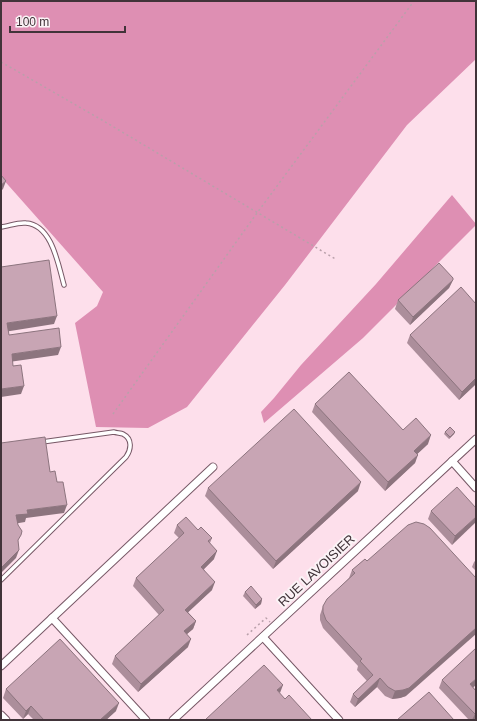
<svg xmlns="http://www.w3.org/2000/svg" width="477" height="721" font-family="Helvetica,sans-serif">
  <rect width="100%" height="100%" fill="#fddfeb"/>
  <g fill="#de8fb3">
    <polygon points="1,1 476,1 476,59 407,125 285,285 187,407 148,428 96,427 75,323 97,306 103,292 1,177"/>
    <polygon points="452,195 476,224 476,225 363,338 264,423 261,412 274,398 301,365 376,284"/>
  </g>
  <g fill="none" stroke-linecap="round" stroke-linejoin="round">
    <g stroke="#775866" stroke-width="5.5">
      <g id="lane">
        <path d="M 1,227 C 9,226 18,222 26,223 C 52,225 58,264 64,285"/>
        <path d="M 1,580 L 126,457 C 131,450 133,439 123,434 C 121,433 116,433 114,432 L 42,442"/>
      </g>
    </g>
    <g stroke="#775866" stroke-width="9">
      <g id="street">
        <polyline points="452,461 476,488"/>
        <polyline points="52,618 146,720"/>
        <polyline points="263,637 339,720"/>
        <polyline points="1,666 213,467"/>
        <polyline points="1,715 6,720"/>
        <polyline points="173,720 476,439"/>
      </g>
    </g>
    <g stroke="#b9a0aa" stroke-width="1.5" stroke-dasharray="2 3" stroke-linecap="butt">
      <polyline points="1,62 102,120 337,260"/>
      <polyline points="113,414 257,213 414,1"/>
      <polyline points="247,635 266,618 270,622"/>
    </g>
    <use href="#lane" stroke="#fff" stroke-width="3.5"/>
    <use href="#street" stroke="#fff" stroke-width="7"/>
  </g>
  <g fill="#ac8e9b">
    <polygon points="453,280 449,288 410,325 395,309 398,300"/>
    <polygon points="476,304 476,384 459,400 407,343 410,335"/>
    <polygon points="315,404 403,430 428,444 417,454 415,463 385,491 312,412"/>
    <polygon points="445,432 455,432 454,434 449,439 444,434"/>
    <polygon points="208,488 358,491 273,569 205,496"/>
    <polygon points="476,508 452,545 428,519 431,511"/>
    <polygon points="177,525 198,530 212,538 210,543 214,559 204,569 212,590 188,612 196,621 193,629 187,634 188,647 138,692 112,664 115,656 159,615 133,586 136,578 179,538 174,533"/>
    <polygon points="365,559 406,696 400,698 392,699 385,696 377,687 355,707 350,702 353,694 367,681 357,670 358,666 323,628 320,620 320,615 323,606 349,578 352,570"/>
    <polygon points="476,560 476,571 472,567 474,562"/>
    <polygon points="245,592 262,599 261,604 255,609 243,596"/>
    <polygon points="442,680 473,687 476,691 476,718 474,720 469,720 439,688"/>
    <polygon points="6,689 116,711 106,720 34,720 28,714 23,719 3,698"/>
  </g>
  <g fill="#8c747e">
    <polygon points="6,181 3,189 1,191 1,185"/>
    <polygon points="453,280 449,288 410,325 413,317"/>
    <polygon points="57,316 54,324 4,332 7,323"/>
    <polygon points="61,347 58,355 9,362 12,354"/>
    <polygon points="476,378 476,384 459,400 462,392"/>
    <polygon points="24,386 21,394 1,397 1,389"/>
    <polygon points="455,432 454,434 449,439 450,437"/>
    <polygon points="431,435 428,444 412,459 414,451"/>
    <polygon points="418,455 415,463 385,491 388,482"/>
    <polygon points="361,482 358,491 273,569 276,561"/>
    <polygon points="67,505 64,513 26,518 25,522 13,524 16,515 27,510"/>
    <polygon points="476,517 476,522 452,545 455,536"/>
    <polygon points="19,550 16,558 1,573 1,568"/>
    <polygon points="217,551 214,559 198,575 201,567"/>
    <polygon points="215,582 212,590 182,618 185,610"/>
    <polygon points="262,599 261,604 255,609 256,605"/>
    <polygon points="196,621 193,629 181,639 184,631"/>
    <polygon points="476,628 476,634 406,696 400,698 392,699 395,691"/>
    <polygon points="191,639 188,647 138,692 141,684"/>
    <polygon points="380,678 377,687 355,707 358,699"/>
    <polygon points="476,679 476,685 467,693 470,684"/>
    <polygon points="283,685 280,693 277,690"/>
    <polygon points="119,703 116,711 106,720 100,720"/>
    <polygon points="31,706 28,714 23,719 26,711"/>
    <polygon points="476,713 476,718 474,720 472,720 475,714"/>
  </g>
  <g fill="#c8a5b4" stroke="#8c747e">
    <polygon points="1,175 6,181 1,185"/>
    <polygon points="49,260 57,316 7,323 9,335 59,328 61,347 12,354 13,366 21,365 24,386 1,389 1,267"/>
    <polygon points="439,263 453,278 453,280 413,317 398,300"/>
    <polygon points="461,287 476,304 476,378 462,392 410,335"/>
    <polygon points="349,372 403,430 416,418 431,435 414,451 418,455 388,482 315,404"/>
    <polygon points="294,409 361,482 276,561 208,488"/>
    <polygon points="450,427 455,432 450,437 445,432"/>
    <polygon points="45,437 50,472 55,471 57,482 63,482 67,505 27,510 28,514 16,515 18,525 22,531 21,535 18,540 19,550 1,568 1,443"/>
    <polygon points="457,487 476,508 476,517 455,536 431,511"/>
    <polygon points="186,517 198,530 201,527 212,538 208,541 217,551 201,567 215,582 185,610 196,621 184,631 191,639 141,684 115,656 164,610 136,578 184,533 177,525"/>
    <polygon points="416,522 424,524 430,528 476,578 476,628 409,688 403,690 395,691 388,687 380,678 358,699 353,694 373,675 360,661 362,659 326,620 323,612 323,606 327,599 355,573 352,570 365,559 367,561 408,525"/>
    <polygon points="251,586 262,599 256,605 245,592"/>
    <polygon points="60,639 119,703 100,720 44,720 31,706 26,711 6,689"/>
    <polygon points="476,648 476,679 470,684 476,691 476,713 475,714 442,680"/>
    <polygon points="264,665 283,685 277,690 285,699 289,695 312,720 205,720"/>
    <polygon points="429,692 454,720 397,720"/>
  </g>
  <g text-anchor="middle" stroke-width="4" stroke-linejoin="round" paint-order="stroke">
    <g font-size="13" fill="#413339" stroke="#fbf3f6">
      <text transform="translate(316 570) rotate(-43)" y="5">RUE LAVOISIER</text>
    </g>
  </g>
  <rect width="477" height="721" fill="none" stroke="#413339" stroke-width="4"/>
  <path d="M10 26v6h115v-6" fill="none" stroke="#413339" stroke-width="2"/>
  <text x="16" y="26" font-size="12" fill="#413339" stroke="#fbf3f6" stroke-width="3" paint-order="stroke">100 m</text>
</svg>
